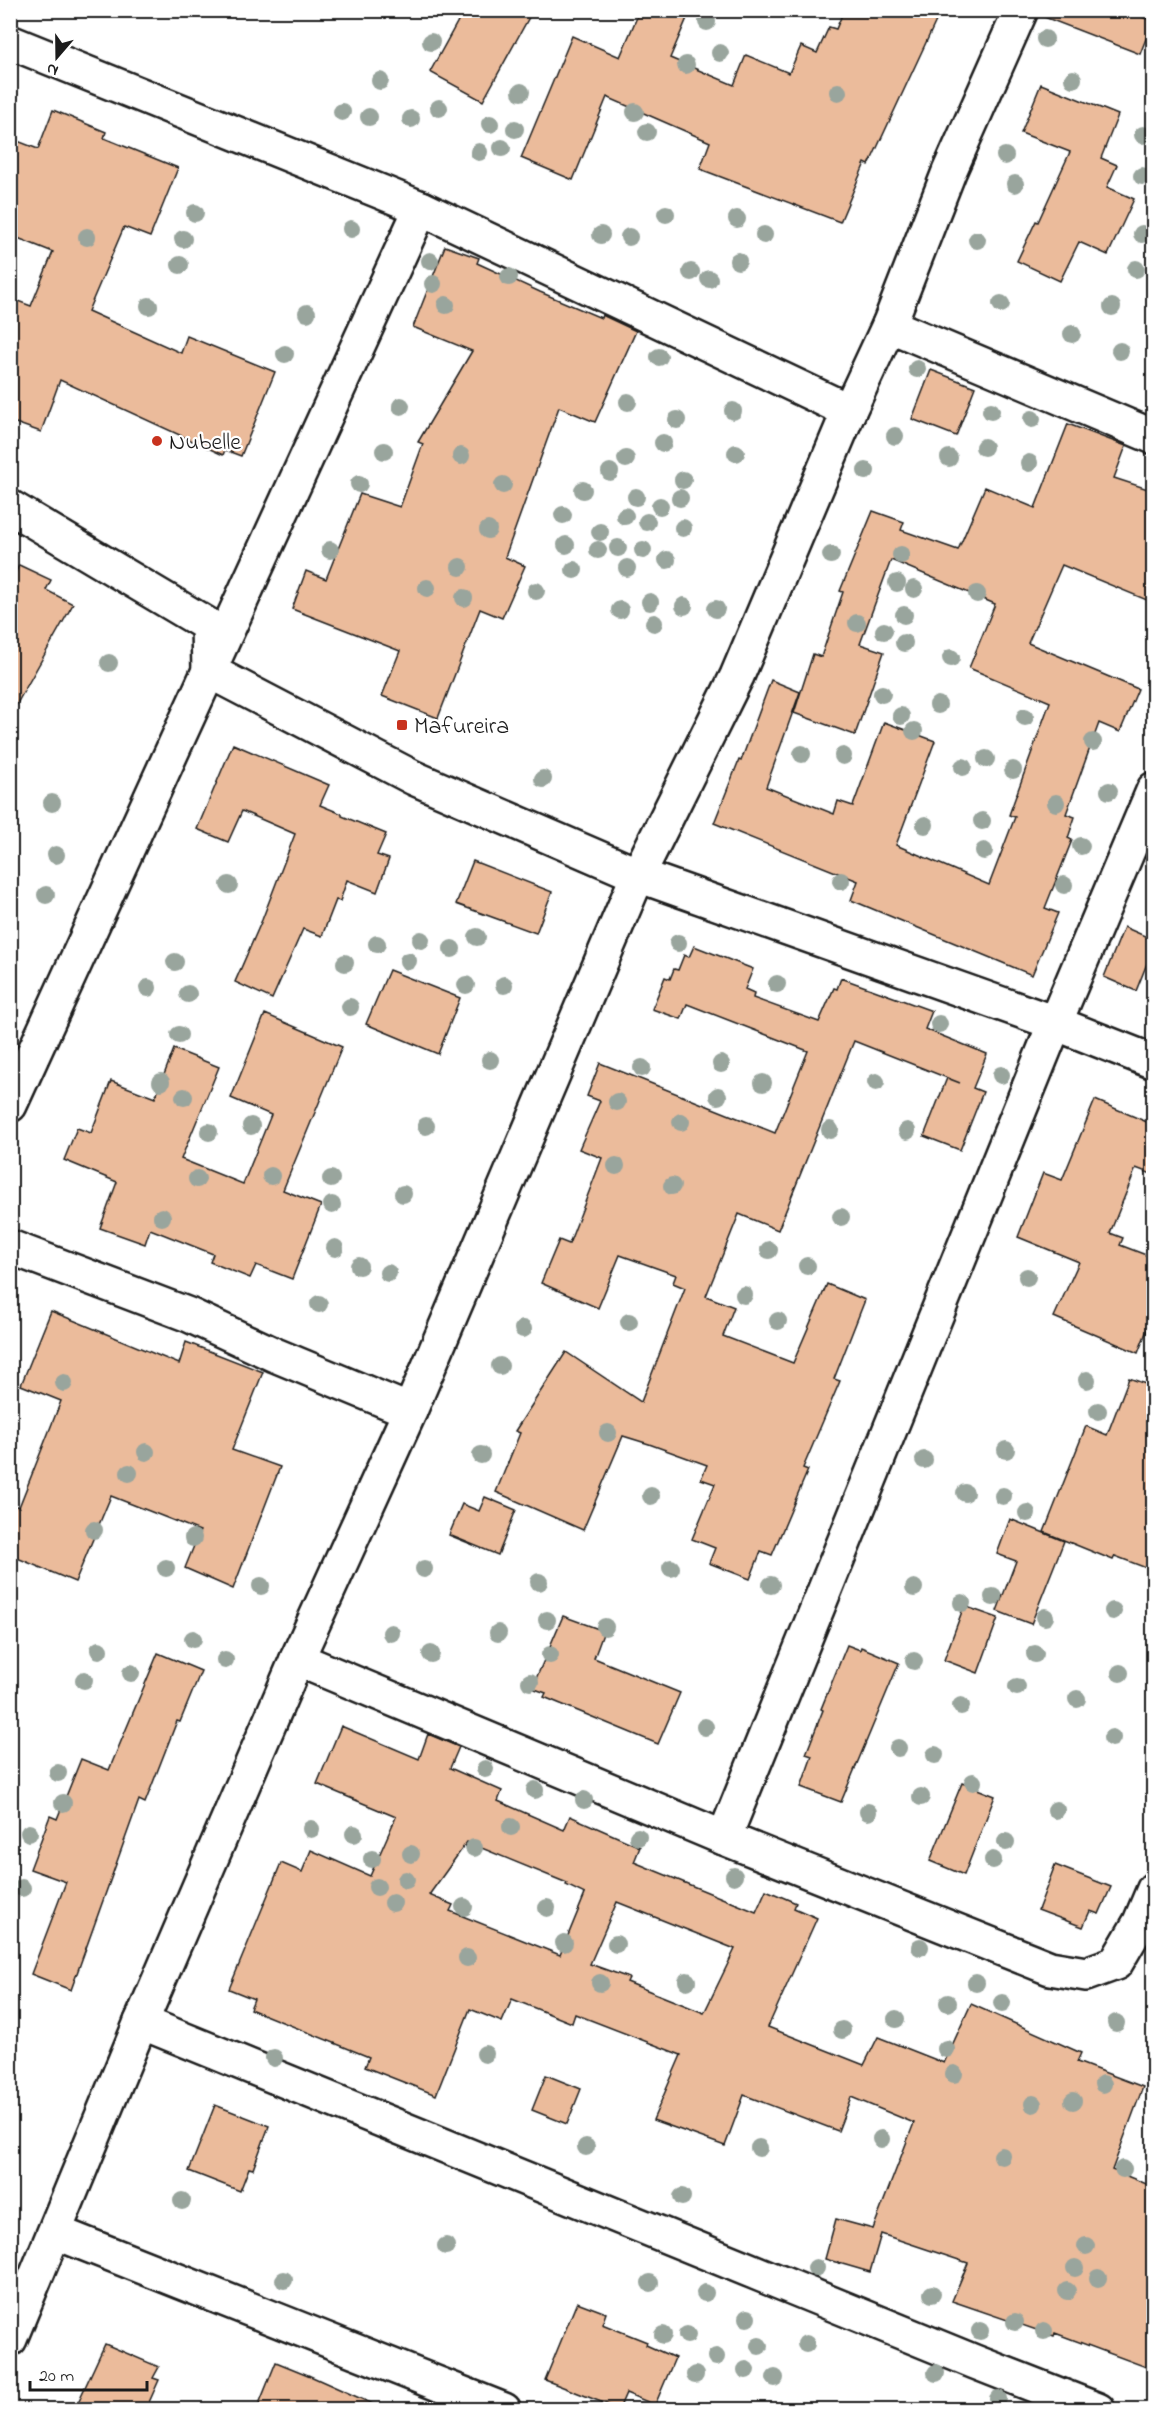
<svg xmlns="http://www.w3.org/2000/svg" width="1164" height="2420" font-family="'Indie Flower',sans-serif">
  <rect width="100%" height="100%" fill="#fff"/>
  <filter id="ink" filterUnits="userSpaceOnUse"><feTurbulence type="fractalNoise" baseFrequency=".0167" numOctaves="2"/><feDisplacementMap in="SourceGraphic" scale="12" xChannelSelector="R" yChannelSelector="G"/><feConvolveMatrix kernelMatrix="1 2 1 2 8 2 1 2 1" color-interpolation-filters="sRGB"/></filter>
  <g filter="url(#ink)">
    <g fill="#ebbb9b" stroke="#1c1c1c" stroke-width="1.5" fill-rule="evenodd">
      <polygon points="464,10 533,10 483,101 430,72"/>
      <polygon points="640,10 670,10 687,18 670,58 734,85 746,55 789,73 801,46 817,53 829,27 836,29 844,10 911,10 936,21 869,165 865,163 840,222 700,169 710,142 607,97 573,180 521,158 572,36 620,57"/>
      <polygon points="1039,10 1144,10 1142,17 1153,21 1140,54 1039,15"/>
      <polygon points="1041,84 1118,115 1101,158 1117,165 1107,187 1134,199 1108,255 1079,242 1060,281 1017,261 1036,221 1038,222 1070,152 1021,133"/>
      <polygon points="53,110 106,132 104,138 178,168 150,237 124,227 88,311 181,353 187,336 275,372 241,456 225,450 223,455 60,380 41,432 10,421 10,298 31,306 53,252 10,235 10,138 38,149"/>
      <polygon points="445,246 479,258 477,263 540,292 601,318 602,315 636,331 595,422 559,407 505,557 525,566 502,618 480,609 438,718 382,696 400,651 292,609 306,571 326,579 360,494 400,507 423,444 418,442 472,351 413,327"/>
      <polygon points="931,370 975,387 956,436 912,419"/>
      <polygon points="1068,424 1126,446 1114,478 1154,491 1154,603 1062,565 1028,643 1138,689 1120,732 1099,723 1066,814 1075,817 1068,838 1072,840 1045,908 1058,913 1032,975 851,900 858,881 714,823 739,760 741,761 771,680 800,692 766,787 834,814 838,801 853,806 884,722 935,741 896,845 989,885 1015,817 1009,815 1050,702 969,668 995,604 891,560 860,644 884,652 855,735 794,713 813,654 821,657 843,592 840,591 873,511 904,522 901,530 958,550 985,487 1035,508"/>
      <polygon points="19,565 51,580 46,590 73,604 10,716 10,585"/>
      <polygon points="233,744 329,785 320,805 342,814 342,816 386,834 377,855 389,859 377,892 347,880 340,901 336,900 322,936 303,929 272,999 235,982 262,920 295,834 242,811 228,842 197,829"/>
      <polygon points="473,861 552,892 536,933 456,904"/>
      <polygon points="1124,927 1154,940 1154,946 1136,991 1104,977"/>
      <polygon points="694,946 753,969 745,989 754,993 753,998 819,1022 834,988 837,989 841,978 932,1011 925,1029 987,1054 973,1088 983,1092 960,1150 924,1136 947,1078 960,1083 854,1041 778,1230 739,1214 706,1296 734,1307 723,1336 793,1363 827,1284 865,1300 834,1379 840,1381 803,1468 808,1470 772,1555 761,1551 750,1579 709,1563 715,1548 692,1539 715,1484 701,1479 707,1465 649,1444 623,1436 583,1530 496,1492 520,1433 515,1431 566,1352 641,1402 685,1288 673,1283 676,1275 620,1255 598,1308 541,1283 559,1240 569,1244 602,1158 579,1149 600,1101 587,1096 600,1063 775,1133 808,1051 687,1004 681,1019 652,1009 665,977 670,979 674,969 678,970 684,955 689,957"/>
      <polygon points="389,970 460,998 438,1054 366,1024"/>
      <polygon points="265,1014 342,1047 283,1190 321,1205 292,1279 256,1265 250,1278 210,1262 213,1254 150,1229 145,1244 100,1228 117,1182 64,1160 77,1128 91,1133 111,1081 155,1098 174,1049 219,1067 181,1159 243,1184 271,1115 231,1098"/>
      <polygon points="1095,1100 1154,1125 1154,1175 1136,1168 1110,1233 1123,1238 1120,1245 1154,1258 1154,1312 1138,1353 1054,1317 1079,1262 1018,1237 1043,1173 1062,1180"/>
      <polygon points="51,1311 179,1364 186,1342 263,1372 232,1450 280,1467 233,1589 185,1568 200,1531 111,1496 75,1582 10,1555 10,1504 19,1507 61,1401 21,1385"/>
      <polygon points="1129,1378 1154,1387 1154,1571 1115,1556 1113,1560 1044,1532 1086,1426 1107,1435"/>
      <polygon points="485,1497 516,1510 498,1555 449,1535 462,1504 479,1511"/>
      <polygon points="1010,1519 1064,1541 1031,1624 997,1611 1016,1561 997,1554"/>
      <polygon points="964,1606 998,1618 978,1673 944,1660"/>
      <polygon points="563,1616 604,1631 594,1658 680,1693 658,1744 544,1697 546,1693 532,1688"/>
      <polygon points="847,1645 860,1650 861,1647 899,1663 841,1802 801,1787 812,1756 806,1754 823,1710 821,1709"/>
      <polygon points="158,1653 201,1671 180,1722 177,1721 145,1803 139,1800 71,1990 31,1974 66,1882 30,1869 50,1816 57,1819 81,1759 109,1770"/>
      <path d="M 341,1726 L 419,1759 L 428,1734 L 459,1747 L 450,1768 L 502,1791 L 498,1801 L 564,1830 L 570,1816 L 640,1847 L 634,1862 L 756,1912 L 766,1890 L 796,1903 L 794,1908 L 817,1918 L 768,2027 L 864,2065 L 878,2037 L 944,2063 L 971,2004 L 1081,2053 L 1077,2062 L 1143,2087 L 1112,2170 L 1154,2187 L 1154,2370 L 1055,2333 L 1054,2336 L 952,2301 L 968,2263 L 881,2234 L 870,2272 L 825,2259 L 836,2219 L 873,2229 L 914,2123 L 851,2097 L 838,2131 L 744,2095 L 725,2146 L 653,2120 L 681,2055 L 575,2014 L 572,2023 L 512,1999 L 502,2022 L 470,2009 L 436,2095 L 365,2067 L 369,2057 L 250,2009 L 254,1999 L 229,1989 L 281,1863 L 302,1872 L 311,1850 L 370,1876 L 396,1817 L 317,1784 ZM 467,1842 L 567,1883 L 566,1885 L 585,1894 L 560,1955 L 450,1911 L 453,1905 L 429,1895 ZM 617,1902 L 735,1949 L 704,2013 L 627,1982 L 629,1978 L 590,1964 Z"/>
      <polygon points="962,1783 995,1796 964,1875 930,1861"/>
      <polygon points="1055,1865 1111,1887 1099,1914 1090,1911 1083,1927 1038,1910"/>
      <polygon points="546,2075 581,2089 567,2124 532,2110"/>
      <polygon points="215,2105 269,2126 253,2169 249,2168 240,2191 189,2171"/>
      <polygon points="577,2302 606,2313 602,2324 647,2342 646,2345 675,2358 655,2405 626,2393 619,2409 545,2380"/>
      <polygon points="105,2344 159,2367 153,2378 159,2380 146,2409 75,2409"/>
      <polygon points="276,2362 308,2375 384,2409 257,2409"/>
    </g>
    <g fill="none" stroke-linecap="round" stroke-linejoin="round">
      <g stroke="#1c1c1c" stroke-width="38">
        <g id="minor">
          <polyline points="10,42 421,208 849,411"/>
          <polyline points="889,325 1154,437"/>
          <polyline points="10,1105 421,208"/>
          <polyline points="10,1247 189,1315 275,1355 410,1411"/>
          <polyline points="297,1659 724,1838 1050,1968 1086,1974 1116,1963 1140,1922 1154,1889"/>
          <polyline points="724,1838 1055,1023"/>
          <polyline points="141,2022 975,2362 1098,2410"/>
          <polyline points="55,2232 504,2410"/>
          <polyline points="10,2339 141,2022 297,1659 410,1411 638,875 737,676 849,411 889,325 949,172 1021,10"/>
        </g>
      </g>
      <g stroke="#1c1c1c" stroke-width="38">
        <g id="tertiary">
          <polyline points="10,507 208,625 209,671 414,778 638,875 1055,1023 1154,1062"/>
          <polyline points="1055,1023 1154,789"/>
        </g>
      </g>
      <use href="#minor" stroke="#fff" stroke-width="33"/>
      <use href="#tertiary" stroke="#fff" stroke-width="33"/>
    </g>
    <g fill="#99a59d">
      <circle cx="707" cy="22" r="9"/>
      <circle cx="1045" cy="39" r="9"/>
      <circle cx="431" cy="42" r="9"/>
      <circle cx="720" cy="53" r="9"/>
      <circle cx="686" cy="65" r="9"/>
      <circle cx="1073" cy="79" r="9"/>
      <circle cx="380" cy="81" r="9"/>
      <circle cx="521" cy="92" r="9"/>
      <circle cx="838" cy="92" r="9"/>
      <circle cx="439" cy="108" r="9"/>
      <circle cx="342" cy="112" r="9"/>
      <circle cx="635" cy="112" r="9"/>
      <circle cx="369" cy="117" r="9"/>
      <circle cx="411" cy="119" r="9"/>
      <circle cx="490" cy="124" r="9"/>
      <circle cx="515" cy="129" r="9"/>
      <circle cx="647" cy="132" r="9"/>
      <circle cx="1143" cy="135" r="9"/>
      <circle cx="502" cy="148" r="9"/>
      <circle cx="479" cy="152" r="9"/>
      <circle cx="1005" cy="156" r="9"/>
      <circle cx="1142" cy="176" r="9"/>
      <circle cx="1015" cy="184" r="9"/>
      <circle cx="195" cy="213" r="9"/>
      <circle cx="666" cy="214" r="9"/>
      <circle cx="737" cy="219" r="9"/>
      <circle cx="351" cy="229" r="9"/>
      <circle cx="1142" cy="234" r="9"/>
      <circle cx="601" cy="235" r="9"/>
      <circle cx="764" cy="235" r="9"/>
      <circle cx="87" cy="237" r="9"/>
      <circle cx="629" cy="237" r="9"/>
      <circle cx="183" cy="239" r="9"/>
      <circle cx="977" cy="240" r="9"/>
      <circle cx="430" cy="261" r="9"/>
      <circle cx="738" cy="261" r="9"/>
      <circle cx="180" cy="265" r="9"/>
      <circle cx="1136" cy="269" r="9"/>
      <circle cx="691" cy="272" r="9"/>
      <circle cx="509" cy="277" r="9"/>
      <circle cx="709" cy="279" r="9"/>
      <circle cx="433" cy="284" r="9"/>
      <circle cx="1001" cy="304" r="9"/>
      <circle cx="446" cy="305" r="9"/>
      <circle cx="149" cy="306" r="9"/>
      <circle cx="1112" cy="307" r="9"/>
      <circle cx="307" cy="313" r="9"/>
      <circle cx="1072" cy="334" r="9"/>
      <circle cx="1120" cy="351" r="9"/>
      <circle cx="285" cy="354" r="9"/>
      <circle cx="659" cy="357" r="9"/>
      <circle cx="917" cy="369" r="9"/>
      <circle cx="628" cy="402" r="9"/>
      <circle cx="401" cy="406" r="9"/>
      <circle cx="733" cy="411" r="9"/>
      <circle cx="991" cy="411" r="9"/>
      <circle cx="1032" cy="419" r="9"/>
      <circle cx="677" cy="420" r="9"/>
      <circle cx="895" cy="436" r="9"/>
      <circle cx="663" cy="443" r="9"/>
      <circle cx="984" cy="447" r="9"/>
      <circle cx="384" cy="451" r="9"/>
      <circle cx="736" cy="453" r="9"/>
      <circle cx="461" cy="456" r="9"/>
      <circle cx="949" cy="458" r="9"/>
      <circle cx="626" cy="459" r="9"/>
      <circle cx="1029" cy="463" r="9"/>
      <circle cx="866" cy="471" r="9"/>
      <circle cx="610" cy="472" r="9"/>
      <circle cx="683" cy="480" r="9"/>
      <circle cx="359" cy="484" r="9"/>
      <circle cx="503" cy="485" r="9"/>
      <circle cx="583" cy="490" r="9"/>
      <circle cx="636" cy="497" r="9"/>
      <circle cx="680" cy="498" r="9"/>
      <circle cx="660" cy="506" r="9"/>
      <circle cx="563" cy="515" r="9"/>
      <circle cx="625" cy="516" r="9"/>
      <circle cx="647" cy="522" r="9"/>
      <circle cx="683" cy="528" r="9"/>
      <circle cx="488" cy="530" r="9"/>
      <circle cx="600" cy="532" r="9"/>
      <circle cx="566" cy="545" r="9"/>
      <circle cx="618" cy="548" r="9"/>
      <circle cx="330" cy="550" r="9"/>
      <circle cx="598" cy="550" r="9"/>
      <circle cx="643" cy="550" r="9"/>
      <circle cx="831" cy="555" r="9"/>
      <circle cx="901" cy="555" r="9"/>
      <circle cx="667" cy="560" r="9"/>
      <circle cx="460" cy="567" r="9"/>
      <circle cx="627" cy="568" r="9"/>
      <circle cx="574" cy="570" r="9"/>
      <circle cx="897" cy="583" r="9"/>
      <circle cx="427" cy="588" r="9"/>
      <circle cx="914" cy="589" r="9"/>
      <circle cx="536" cy="591" r="9"/>
      <circle cx="977" cy="594" r="9"/>
      <circle cx="464" cy="598" r="9"/>
      <circle cx="650" cy="602" r="9"/>
      <circle cx="684" cy="606" r="9"/>
      <circle cx="716" cy="609" r="9"/>
      <circle cx="620" cy="610" r="9"/>
      <circle cx="904" cy="615" r="9"/>
      <circle cx="654" cy="623" r="9"/>
      <circle cx="857" cy="623" r="9"/>
      <circle cx="884" cy="631" r="9"/>
      <circle cx="904" cy="643" r="9"/>
      <circle cx="951" cy="658" r="9"/>
      <circle cx="109" cy="663" r="9"/>
      <circle cx="882" cy="694" r="9"/>
      <circle cx="938" cy="705" r="9"/>
      <circle cx="901" cy="716" r="9"/>
      <circle cx="1025" cy="717" r="9"/>
      <circle cx="914" cy="731" r="9"/>
      <circle cx="1093" cy="742" r="9"/>
      <circle cx="802" cy="754" r="9"/>
      <circle cx="843" cy="756" r="9"/>
      <circle cx="986" cy="759" r="9"/>
      <circle cx="963" cy="767" r="9"/>
      <circle cx="1013" cy="770" r="9"/>
      <circle cx="543" cy="779" r="9"/>
      <circle cx="1109" cy="791" r="9"/>
      <circle cx="52" cy="803" r="9"/>
      <circle cx="1056" cy="803" r="9"/>
      <circle cx="982" cy="821" r="9"/>
      <circle cx="925" cy="825" r="9"/>
      <circle cx="1081" cy="846" r="9"/>
      <circle cx="984" cy="851" r="9"/>
      <circle cx="56" cy="855" r="9"/>
      <circle cx="841" cy="881" r="9"/>
      <circle cx="229" cy="885" r="9"/>
      <circle cx="1064" cy="885" r="9"/>
      <circle cx="46" cy="895" r="9"/>
      <circle cx="477" cy="937" r="9"/>
      <circle cx="421" cy="940" r="9"/>
      <circle cx="678" cy="943" r="9"/>
      <circle cx="377" cy="944" r="9"/>
      <circle cx="452" cy="949" r="9"/>
      <circle cx="408" cy="961" r="9"/>
      <circle cx="175" cy="962" r="9"/>
      <circle cx="345" cy="963" r="9"/>
      <circle cx="777" cy="984" r="9"/>
      <circle cx="466" cy="985" r="9"/>
      <circle cx="504" cy="985" r="9"/>
      <circle cx="148" cy="988" r="9"/>
      <circle cx="188" cy="994" r="9"/>
      <circle cx="350" cy="1007" r="9"/>
      <circle cx="939" cy="1024" r="9"/>
      <circle cx="179" cy="1035" r="9"/>
      <circle cx="490" cy="1060" r="9"/>
      <circle cx="721" cy="1064" r="9"/>
      <circle cx="642" cy="1068" r="9"/>
      <circle cx="1001" cy="1075" r="9"/>
      <circle cx="161" cy="1082" r="9"/>
      <circle cx="876" cy="1082" r="9"/>
      <circle cx="763" cy="1083" r="9"/>
      <circle cx="718" cy="1096" r="9"/>
      <circle cx="184" cy="1097" r="9"/>
      <circle cx="617" cy="1102" r="9"/>
      <circle cx="681" cy="1122" r="9"/>
      <circle cx="251" cy="1126" r="9"/>
      <circle cx="426" cy="1126" r="9"/>
      <circle cx="830" cy="1130" r="9"/>
      <circle cx="907" cy="1131" r="9"/>
      <circle cx="209" cy="1132" r="9"/>
      <circle cx="616" cy="1166" r="9"/>
      <circle cx="271" cy="1176" r="9"/>
      <circle cx="197" cy="1179" r="9"/>
      <circle cx="331" cy="1179" r="9"/>
      <circle cx="672" cy="1186" r="9"/>
      <circle cx="403" cy="1194" r="9"/>
      <circle cx="332" cy="1205" r="9"/>
      <circle cx="162" cy="1217" r="9"/>
      <circle cx="841" cy="1217" r="9"/>
      <circle cx="335" cy="1248" r="9"/>
      <circle cx="769" cy="1250" r="9"/>
      <circle cx="359" cy="1266" r="9"/>
      <circle cx="807" cy="1266" r="9"/>
      <circle cx="388" cy="1273" r="9"/>
      <circle cx="1027" cy="1277" r="9"/>
      <circle cx="744" cy="1295" r="9"/>
      <circle cx="319" cy="1304" r="9"/>
      <circle cx="778" cy="1321" r="9"/>
      <circle cx="629" cy="1322" r="9"/>
      <circle cx="523" cy="1329" r="9"/>
      <circle cx="500" cy="1366" r="9"/>
      <circle cx="1087" cy="1380" r="9"/>
      <circle cx="64" cy="1383" r="9"/>
      <circle cx="1098" cy="1411" r="9"/>
      <circle cx="608" cy="1433" r="9"/>
      <circle cx="1006" cy="1450" r="9"/>
      <circle cx="146" cy="1452" r="9"/>
      <circle cx="481" cy="1455" r="9"/>
      <circle cx="924" cy="1460" r="9"/>
      <circle cx="129" cy="1473" r="9"/>
      <circle cx="965" cy="1493" r="9"/>
      <circle cx="651" cy="1496" r="9"/>
      <circle cx="1003" cy="1496" r="9"/>
      <circle cx="1027" cy="1513" r="9"/>
      <circle cx="94" cy="1530" r="9"/>
      <circle cx="193" cy="1538" r="9"/>
      <circle cx="166" cy="1568" r="9"/>
      <circle cx="671" cy="1568" r="9"/>
      <circle cx="424" cy="1569" r="9"/>
      <circle cx="539" cy="1582" r="9"/>
      <circle cx="771" cy="1585" r="9"/>
      <circle cx="261" cy="1586" r="9"/>
      <circle cx="914" cy="1588" r="9"/>
      <circle cx="993" cy="1597" r="9"/>
      <circle cx="962" cy="1603" r="9"/>
      <circle cx="1113" cy="1611" r="9"/>
      <circle cx="1045" cy="1617" r="9"/>
      <circle cx="547" cy="1620" r="9"/>
      <circle cx="605" cy="1627" r="9"/>
      <circle cx="391" cy="1633" r="9"/>
      <circle cx="498" cy="1633" r="9"/>
      <circle cx="193" cy="1639" r="9"/>
      <circle cx="99" cy="1650" r="9"/>
      <circle cx="431" cy="1654" r="9"/>
      <circle cx="1035" cy="1654" r="9"/>
      <circle cx="550" cy="1655" r="9"/>
      <circle cx="225" cy="1660" r="9"/>
      <circle cx="914" cy="1661" r="9"/>
      <circle cx="131" cy="1673" r="9"/>
      <circle cx="1120" cy="1673" r="9"/>
      <circle cx="84" cy="1680" r="9"/>
      <circle cx="530" cy="1682" r="9"/>
      <circle cx="1017" cy="1687" r="9"/>
      <circle cx="1077" cy="1699" r="9"/>
      <circle cx="961" cy="1706" r="9"/>
      <circle cx="705" cy="1727" r="9"/>
      <circle cx="1112" cy="1738" r="9"/>
      <circle cx="898" cy="1748" r="9"/>
      <circle cx="935" cy="1755" r="9"/>
      <circle cx="485" cy="1769" r="9"/>
      <circle cx="58" cy="1773" r="9"/>
      <circle cx="973" cy="1782" r="9"/>
      <circle cx="535" cy="1790" r="9"/>
      <circle cx="921" cy="1797" r="9"/>
      <circle cx="584" cy="1800" r="9"/>
      <circle cx="63" cy="1803" r="9"/>
      <circle cx="1056" cy="1810" r="9"/>
      <circle cx="868" cy="1812" r="9"/>
      <circle cx="511" cy="1827" r="9"/>
      <circle cx="311" cy="1829" r="9"/>
      <circle cx="29" cy="1833" r="9"/>
      <circle cx="354" cy="1834" r="9"/>
      <circle cx="638" cy="1837" r="9"/>
      <circle cx="1006" cy="1842" r="9"/>
      <circle cx="474" cy="1848" r="9"/>
      <circle cx="411" cy="1854" r="9"/>
      <circle cx="372" cy="1859" r="9"/>
      <circle cx="993" cy="1860" r="9"/>
      <circle cx="734" cy="1876" r="9"/>
      <circle cx="406" cy="1880" r="9"/>
      <circle cx="377" cy="1887" r="9"/>
      <circle cx="22" cy="1888" r="9"/>
      <circle cx="393" cy="1903" r="9"/>
      <circle cx="464" cy="1907" r="9"/>
      <circle cx="547" cy="1908" r="9"/>
      <circle cx="564" cy="1943" r="9"/>
      <circle cx="616" cy="1944" r="9"/>
      <circle cx="920" cy="1947" r="9"/>
      <circle cx="467" cy="1958" r="9"/>
      <circle cx="687" cy="1981" r="9"/>
      <circle cx="600" cy="1983" r="9"/>
      <circle cx="976" cy="1983" r="9"/>
      <circle cx="948" cy="2003" r="9"/>
      <circle cx="1002" cy="2003" r="9"/>
      <circle cx="896" cy="2019" r="9"/>
      <circle cx="1116" cy="2023" r="9"/>
      <circle cx="842" cy="2030" r="9"/>
      <circle cx="946" cy="2049" r="9"/>
      <circle cx="485" cy="2054" r="9"/>
      <circle cx="274" cy="2058" r="9"/>
      <circle cx="954" cy="2074" r="9"/>
      <circle cx="1103" cy="2084" r="9"/>
      <circle cx="1073" cy="2101" r="9"/>
      <circle cx="1033" cy="2104" r="9"/>
      <circle cx="881" cy="2139" r="9"/>
      <circle cx="586" cy="2147" r="9"/>
      <circle cx="759" cy="2148" r="9"/>
      <circle cx="1002" cy="2156" r="9"/>
      <circle cx="1123" cy="2169" r="9"/>
      <circle cx="682" cy="2197" r="9"/>
      <circle cx="182" cy="2201" r="9"/>
      <circle cx="446" cy="2246" r="9"/>
      <circle cx="1086" cy="2246" r="9"/>
      <circle cx="816" cy="2268" r="9"/>
      <circle cx="1075" cy="2268" r="9"/>
      <circle cx="1098" cy="2278" r="9"/>
      <circle cx="284" cy="2280" r="9"/>
      <circle cx="650" cy="2283" r="9"/>
      <circle cx="1067" cy="2291" r="9"/>
      <circle cx="705" cy="2293" r="9"/>
      <circle cx="932" cy="2294" r="9"/>
      <circle cx="747" cy="2318" r="9"/>
      <circle cx="1015" cy="2322" r="9"/>
      <circle cx="980" cy="2331" r="9"/>
      <circle cx="1044" cy="2331" r="9"/>
      <circle cx="663" cy="2335" r="9"/>
      <circle cx="687" cy="2335" r="9"/>
      <circle cx="806" cy="2344" r="9"/>
      <circle cx="759" cy="2346" r="9"/>
      <circle cx="716" cy="2357" r="9"/>
      <circle cx="746" cy="2370" r="9"/>
      <circle cx="936" cy="2373" r="9"/>
      <circle cx="695" cy="2375" r="9"/>
      <circle cx="775" cy="2378" r="9"/>
      <circle cx="998" cy="2399" r="9"/>
    </g>
  </g>
  <g fill="#c8321e" stroke="#fff" stroke-width="2">
    <circle cx="157" cy="441" r="6"/>
    <rect x="396" y="719" width="12" height="12" rx="3"/>
  </g>
  <g text-anchor="middle" stroke-width="4.5" stroke-linejoin="round" paint-order="stroke">
    <g font-size="24" fill="#1c1c1c" stroke="#fff" text-anchor="start">
      <text x="169" y="449">Nubelle</text>
      <text x="414" y="733">Mafureira</text>
    </g>
  </g>
  <rect width="1164" height="2420" fill="none" stroke="#fff" stroke-width="36"/>
  <rect x="18" y="18" width="1128" height="2384" fill="none" stroke="#1c1c1c" stroke-width="2" filter="url(#ink)"/>
  <g transform="translate(57 57) rotate(200)" stroke="#ffffff" stroke-width="4.5" paint-order="stroke">
  <path d="M0-4.5L10 22L0 15L-10 22Z" fill="#1c1c1c"/>
  <text y="-9" font-size="16" font-weight="bold" text-anchor="middle" fill="#1c1c1c">N</text>
  </g>
  <path d="M30 2381v9h117v-9" fill="none" stroke="#1c1c1c" stroke-width="3"/>
  <text x="39" y="2381" font-size="18" fill="#1c1c1c" stroke="#ffffff" stroke-width="4.5" paint-order="stroke">20 m</text>
</svg>
